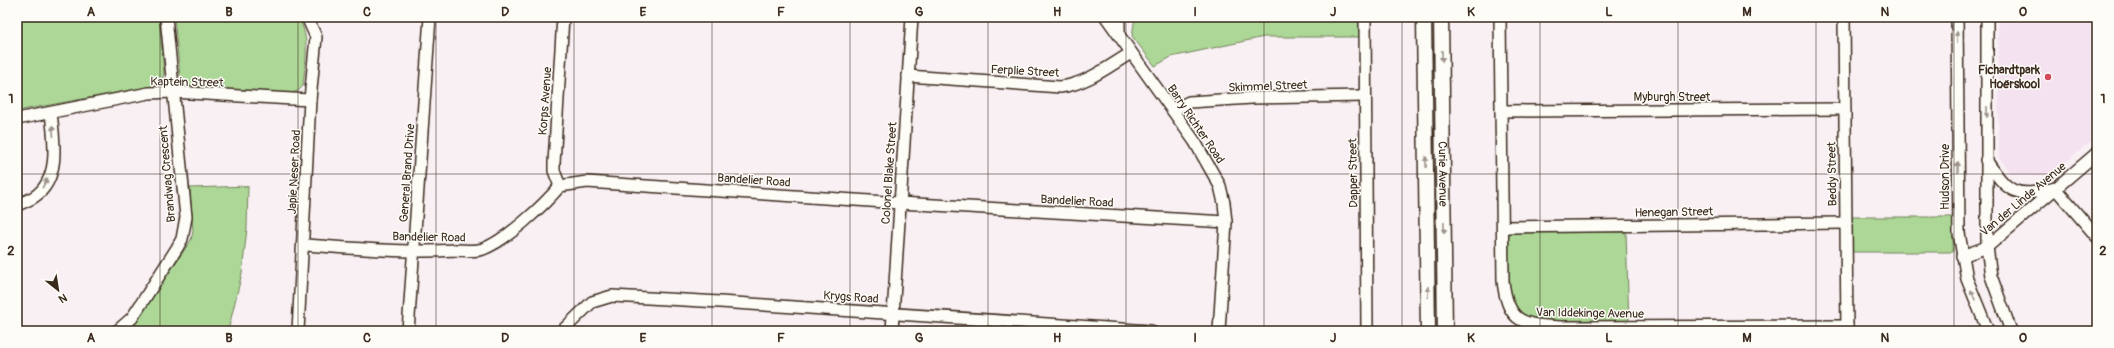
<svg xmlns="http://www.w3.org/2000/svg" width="2114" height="348" font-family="Pangolin,sans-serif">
  <rect width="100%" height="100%" fill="#f9f0f4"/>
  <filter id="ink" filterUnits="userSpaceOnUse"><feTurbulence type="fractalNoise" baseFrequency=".025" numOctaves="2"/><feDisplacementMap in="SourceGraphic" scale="8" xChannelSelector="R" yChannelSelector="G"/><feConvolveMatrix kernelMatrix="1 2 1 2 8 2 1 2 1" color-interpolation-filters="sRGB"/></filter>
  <g filter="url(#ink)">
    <polygon fill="#f4e2f0" points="1998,17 2097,17 2097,136 2054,172 2035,176 2012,174 1999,158"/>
    <g fill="#acd796" stroke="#74805a">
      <polygon points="17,17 159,17 164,74 161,81 153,86 17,111"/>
      <path d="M 174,17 L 298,17 C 311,38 305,62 303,86 L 298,91 L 288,94 L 189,86 L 184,82 L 180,76 Z"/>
      <polygon points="1135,17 1360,17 1360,37 1264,37 1171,57 1155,66 1132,36"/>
      <polygon points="248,186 247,228 242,273 228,331 130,331 191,240 193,231 190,188"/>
      <rect x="1848" y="217" width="105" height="35"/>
      <polygon points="1520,231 1626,232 1629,323 1540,323 1518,314 1508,291 1507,240 1510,234"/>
    </g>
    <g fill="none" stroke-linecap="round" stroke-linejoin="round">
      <g stroke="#3b2a1e" stroke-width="14">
        <g id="minor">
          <polyline points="1106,17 1195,142 1220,186 1224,203 1226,222 1219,331"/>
          <polyline points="1119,17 1119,35"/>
          <polyline points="1365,17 1367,329"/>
          <path d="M 1500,17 L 1503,281 C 1508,325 1525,325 1563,327 L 1847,326"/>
          <polyline points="1844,17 1847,331"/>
          <polyline points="1957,17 1959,233 1967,279 1988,331"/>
          <polyline points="1987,17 1987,247 1991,276 2011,331"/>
          <path d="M 908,76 L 1060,87 C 1087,84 1109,66 1131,53"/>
          <polyline points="1173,110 1189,102 1252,98 1365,96"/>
          <polyline points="1501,111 1844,109"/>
          <polyline points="17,119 149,93 173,92 310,100"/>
          <path d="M 1986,160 C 2009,194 2015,198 2055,188 L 2097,237"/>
          <polyline points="560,186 554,171 554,163 563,17"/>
          <path d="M 17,205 C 22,203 29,200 34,197 C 61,179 54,140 51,113"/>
          <polyline points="1503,227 1846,223"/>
          <path d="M 304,245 C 354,248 405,253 456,250 C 465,250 474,252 483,249 C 507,240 544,205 560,186 L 587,182 L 900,203 L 1226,222"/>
          <polyline points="1962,256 1987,247 2097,153"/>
          <polyline points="117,331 132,318 177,248 182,239 186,217 166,17"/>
          <polyline points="298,331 310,100 316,37 307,17"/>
          <polyline points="408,331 430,17"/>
          <polyline points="562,331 592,302 612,296 720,302 1151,331"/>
          <polyline points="892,331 912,17"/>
        </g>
      </g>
      <g stroke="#3b2a1e" stroke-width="17">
        <g id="major">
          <polyline points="1424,17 1428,331"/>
          <path id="s1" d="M 1441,17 L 1445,331"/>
        </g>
      </g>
      <use href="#minor" stroke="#fdfcf7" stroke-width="11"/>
      <use href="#major" stroke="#fdfcf7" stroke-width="14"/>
    </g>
    <defs><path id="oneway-solid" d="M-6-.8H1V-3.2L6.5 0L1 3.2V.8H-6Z"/></defs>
    <g fill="#9c938a">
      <use href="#oneway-solid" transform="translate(1957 37) rotate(-90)"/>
      <use href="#oneway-solid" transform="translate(1442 56) rotate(89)"/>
      <use href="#oneway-solid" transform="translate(1987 112) rotate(90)"/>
      <use href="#oneway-solid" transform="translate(53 131) rotate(-95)"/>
      <use href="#oneway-solid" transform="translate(1426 162) rotate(-91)"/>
      <use href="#oneway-solid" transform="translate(1958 167) rotate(-90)"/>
      <use href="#oneway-solid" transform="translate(45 183) rotate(-61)"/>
      <use href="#oneway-solid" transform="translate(1444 228) rotate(89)"/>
      <use href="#oneway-solid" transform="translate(1428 292) rotate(-91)"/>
      <use href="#oneway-solid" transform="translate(1973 295) rotate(-112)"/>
    </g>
  </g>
  <path fill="none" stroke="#3b2a1e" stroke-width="1" stroke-opacity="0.55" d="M 160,17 L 160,331M 298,17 L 298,331M 436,17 L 436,331M 574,17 L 574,331M 712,17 L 712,331M 850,17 L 850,331M 988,17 L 988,331M 1126,17 L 1126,331M 1264,17 L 1264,331M 1402,17 L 1402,331M 1540,17 L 1540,331M 1678,17 L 1678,331M 1816,17 L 1816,331M 1954,17 L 1954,331M 17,174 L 2097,174"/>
  <circle fill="#d1495b" stroke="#fdfcf7" stroke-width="1.5" cx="2048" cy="77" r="4"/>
  <g text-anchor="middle" stroke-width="3" stroke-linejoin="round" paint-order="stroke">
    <g font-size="12" font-weight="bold" fill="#3b2a1e" stroke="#fdfcf7" text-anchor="end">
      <text x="2040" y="74">Fichardtpark<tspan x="2040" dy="14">Hoërskool</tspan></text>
    </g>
    <g font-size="12" fill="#3b2a1e" stroke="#fdfcf7">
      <text transform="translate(1025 71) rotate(3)" y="4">Ferplie Street</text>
      <text transform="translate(187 82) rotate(1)" y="4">Kaptein Street</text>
      <text transform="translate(1268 86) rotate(-2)" y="4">Skimmel Street</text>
      <text x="1672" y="101">Myburgh Street</text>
      <text transform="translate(545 101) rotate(-86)" y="4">Korps Avenue</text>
      <text transform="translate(1196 124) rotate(56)" y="4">Barry Richter Road</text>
      <text transform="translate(294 172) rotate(-87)" y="4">Japie Neser Road</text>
      <text transform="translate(407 173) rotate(-86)" y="4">General Brand Drive</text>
      <text transform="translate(889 173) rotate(-86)" y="4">Colonel Blake Street</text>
      <text transform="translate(1353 173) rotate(-91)" y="4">Dapper Street</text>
      <text transform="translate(167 174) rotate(-95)" y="4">Brandwag Crescent</text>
      <text dy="4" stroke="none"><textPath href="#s1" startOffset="157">Curie Avenue</textPath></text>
      <text transform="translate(1832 174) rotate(-91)" y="4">Beddy Street</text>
      <text transform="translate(1945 177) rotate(-90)" y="4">Hudson Drive</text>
      <text transform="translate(754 180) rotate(4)" y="4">Bandelier Road</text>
      <text transform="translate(2023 199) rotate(-40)" y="4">Van der Linde Avenue</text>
      <text transform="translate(1077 201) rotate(3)" y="4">Bandelier Road</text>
      <text transform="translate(1674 212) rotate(-1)" y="4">Henegan Street</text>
      <text transform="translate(429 237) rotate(1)" y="4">Bandelier Road</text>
      <text transform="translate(851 297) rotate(4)" y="4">Krygs Road</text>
      <text transform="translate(1590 313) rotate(1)" y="4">Van Iddekinge Avenue</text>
    </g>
  </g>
  <rect width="2114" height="348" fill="none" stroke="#fdfcf7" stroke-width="44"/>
  <g transform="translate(58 290) rotate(150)" stroke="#fdfcf7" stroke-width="3" paint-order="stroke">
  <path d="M0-3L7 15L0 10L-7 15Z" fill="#3b2a1e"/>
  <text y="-6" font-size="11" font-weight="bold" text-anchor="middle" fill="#3b2a1e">N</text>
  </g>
  <rect x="22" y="22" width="2070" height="304" fill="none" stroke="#3b2a1e" stroke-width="1.5"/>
  <g font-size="13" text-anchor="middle" font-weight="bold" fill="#3b2a1e">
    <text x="91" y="16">A</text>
    <text x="229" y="16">B</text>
    <text x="367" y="16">C</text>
    <text x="505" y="16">D</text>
    <text x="643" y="16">E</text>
    <text x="781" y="16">F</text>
    <text x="919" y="16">G</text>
    <text x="1057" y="16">H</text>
    <text x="1195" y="16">I</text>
    <text x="1333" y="16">J</text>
    <text x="1471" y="16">K</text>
    <text x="1609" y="16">L</text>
    <text x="1747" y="16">M</text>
    <text x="1885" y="16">N</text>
    <text x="2023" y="16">O</text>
    <text x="11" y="103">1</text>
    <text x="2103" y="103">1</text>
    <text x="11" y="255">2</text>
    <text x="2103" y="255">2</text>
    <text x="91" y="342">A</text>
    <text x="229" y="342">B</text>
    <text x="367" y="342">C</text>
    <text x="505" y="342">D</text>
    <text x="643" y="342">E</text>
    <text x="781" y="342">F</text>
    <text x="919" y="342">G</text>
    <text x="1057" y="342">H</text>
    <text x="1195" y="342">I</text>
    <text x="1333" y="342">J</text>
    <text x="1471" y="342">K</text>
    <text x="1609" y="342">L</text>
    <text x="1747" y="342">M</text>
    <text x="1885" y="342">N</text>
    <text x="2023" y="342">O</text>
  </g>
</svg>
